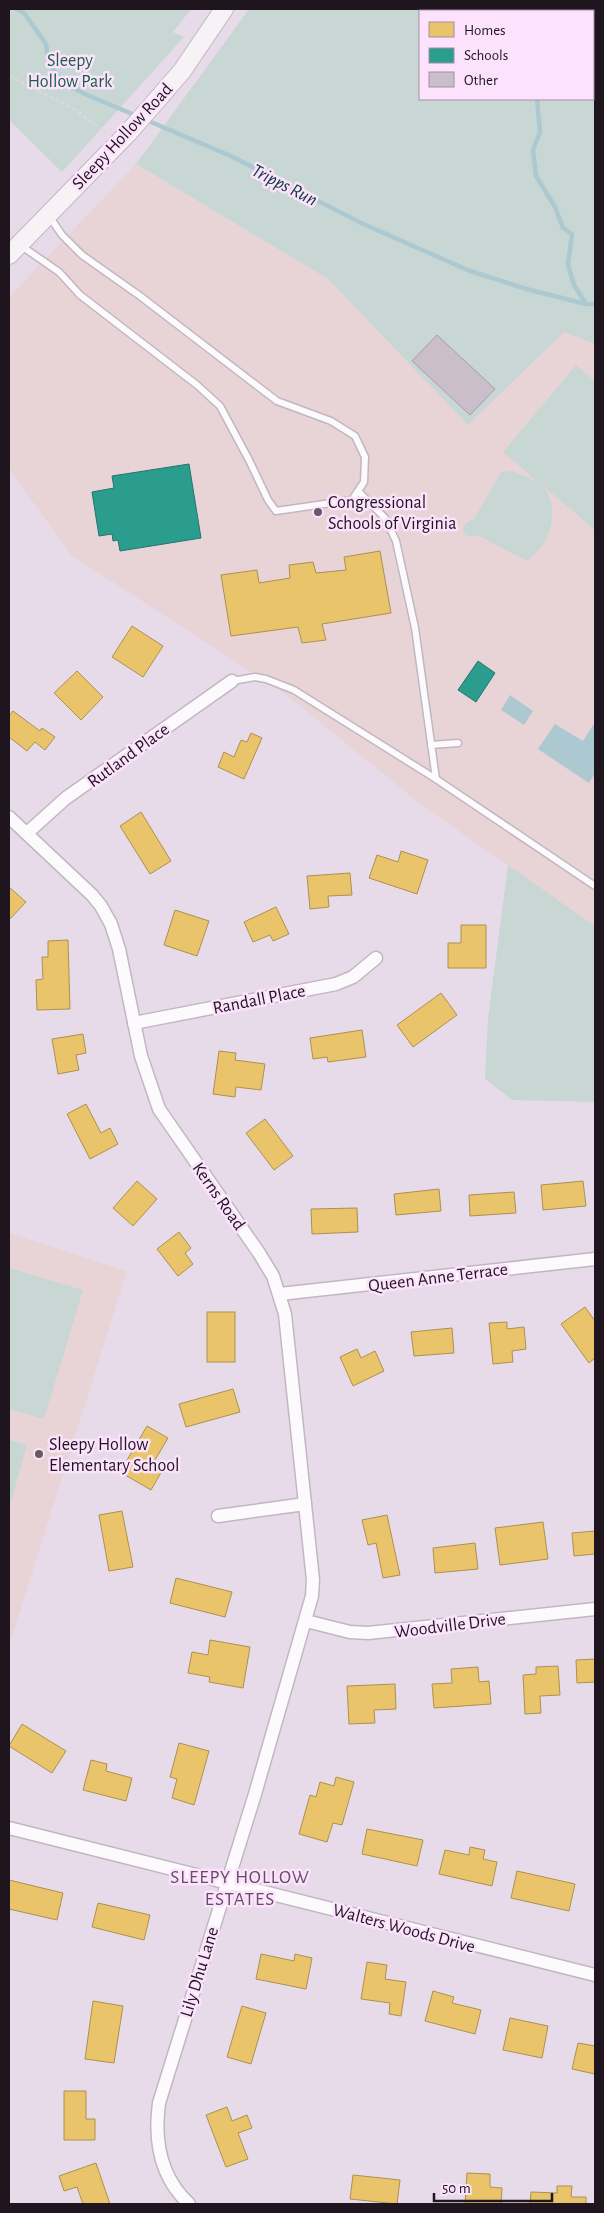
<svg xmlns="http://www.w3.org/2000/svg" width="604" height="2213" font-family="'Alegreya Sans',sans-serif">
  <rect width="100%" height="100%" fill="#e8dbe9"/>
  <g fill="#e8d4d7">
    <polygon points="136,164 328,279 468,425 564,331 595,344 595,926 424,807 285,694 71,555 9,469 9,297"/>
    <polygon points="9,1233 127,1271 12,1637 9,1636"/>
  </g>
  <g fill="#c8d7d4">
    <polygon points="9,9 191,9 173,32 184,37 62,172 9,120"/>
    <polygon points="249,9 506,9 509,11 420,11 420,99 593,99 593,33 595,33 595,344 564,332 468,425 328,279 136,164"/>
    <path d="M 576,365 L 595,381 L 595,530 L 543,486 C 545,489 548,492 549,496 C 559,519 546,548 527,561 L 477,535 L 472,537 L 465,535 L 463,528 L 466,523 L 474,519 L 501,472 L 512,471 L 538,482 L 503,452 Z"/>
    <polygon points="508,865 595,926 595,1102 512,1100 485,1079 488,1018"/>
    <polygon points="9,1268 83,1290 44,1419 9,1409"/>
    <polygon points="9,1440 27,1445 9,1508"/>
  </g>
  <g fill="#acc9d1">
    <polygon points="510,695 533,711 524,725 501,710"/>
    <polygon points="595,722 595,773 589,783 538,749 555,724 583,741"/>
  </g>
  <g fill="#e9c46a" stroke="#ac9053">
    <polygon points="380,551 391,613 322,624 326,640 302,643 298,627 231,636 221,575 257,570 259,583 290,578 289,565 313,562 316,573 346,570 344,557"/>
    <polygon points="132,626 163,646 143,677 112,657"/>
    <polygon points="77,671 103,697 81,720 54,693"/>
    <polygon points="13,711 40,731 42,728 55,737 45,750 35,742 27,751 9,737 9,716"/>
    <polygon points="251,733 262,738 244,779 218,767 224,752 234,757 241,740 247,742"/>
    <polygon points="141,812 171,861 150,874 120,826"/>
    <polygon points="401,851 428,860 417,894 369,878 377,855 398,862"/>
    <polygon points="350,873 352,895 328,896 329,907 310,909 307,876"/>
    <polygon points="9,887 26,902 9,920"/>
    <polygon points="276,907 289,934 273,941 270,935 253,942 244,922"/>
    <polygon points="175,910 209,921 197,956 164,945"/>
    <polygon points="461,925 486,925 486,968 448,968 448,943 461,943"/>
    <polygon points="68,940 70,1009 37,1010 36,980 43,979 42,957 48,957 48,941"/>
    <polygon points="441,993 457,1015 413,1047 397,1025"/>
    <polygon points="362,1030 366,1057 328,1062 327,1057 313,1059 310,1038"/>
    <polygon points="83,1034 86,1053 76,1055 79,1070 58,1074 52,1039"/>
    <polygon points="219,1051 236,1053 235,1060 265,1064 261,1090 236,1087 235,1097 213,1094"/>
    <polygon points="86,1104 101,1133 110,1128 118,1144 90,1159 67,1114"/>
    <polygon points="265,1119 293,1156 274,1170 246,1133"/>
    <polygon points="137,1181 157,1199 133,1226 113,1208"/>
    <polygon points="583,1181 586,1206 543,1210 541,1185"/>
    <polygon points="439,1189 441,1211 396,1215 394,1194"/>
    <polygon points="514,1192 516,1213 470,1216 469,1195"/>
    <polygon points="357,1208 358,1232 312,1234 311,1209"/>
    <polygon points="179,1232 191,1248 185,1253 193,1264 178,1276 157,1249"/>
    <polygon points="585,1307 595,1321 595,1358 589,1363 561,1324"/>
    <rect x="207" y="1312" width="28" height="50"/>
    <polygon points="507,1322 507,1329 524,1327 526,1349 512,1351 513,1362 493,1364 489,1323"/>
    <polygon points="452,1328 454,1353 414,1356 411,1332"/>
    <polygon points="357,1349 361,1358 375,1351 384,1371 353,1386 340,1357"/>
    <polygon points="233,1389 240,1412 186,1427 179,1404"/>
    <polygon points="147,1426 168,1438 152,1465 162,1471 151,1490 120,1472"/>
    <polygon points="122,1511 133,1567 109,1571 99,1515"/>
    <polygon points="387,1515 400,1575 383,1578 376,1543 368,1545 362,1520"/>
    <polygon points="543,1522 548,1559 500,1565 495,1528"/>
    <polygon points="595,1531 595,1554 574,1556 572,1533"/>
    <polygon points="475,1543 478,1569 435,1573 433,1548"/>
    <polygon points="176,1578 232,1592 225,1617 170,1603"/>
    <polygon points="210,1640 250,1647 243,1688 209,1682 210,1677 188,1673 192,1652 208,1655"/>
    <polygon points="595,1659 595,1682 577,1683 576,1660"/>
    <polygon points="558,1666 560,1695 540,1696 541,1713 525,1714 523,1675 536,1674 536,1667"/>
    <polygon points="478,1667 479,1682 489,1681 491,1704 434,1708 432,1684 452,1683 451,1669"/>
    <polygon points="395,1684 396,1709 374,1710 375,1723 349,1724 347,1686"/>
    <polygon points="22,1724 66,1751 52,1773 9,1746"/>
    <polygon points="179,1743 209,1751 194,1805 172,1798 177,1779 170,1777"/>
    <polygon points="91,1760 107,1764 106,1771 132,1778 126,1801 83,1790"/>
    <polygon points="336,1777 354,1782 342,1825 333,1823 327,1842 299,1834 310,1795 316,1797 320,1782 334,1786"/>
    <polygon points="367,1829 423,1840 417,1866 362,1854"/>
    <polygon points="470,1847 485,1850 483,1859 497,1862 492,1886 439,1874 445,1850 469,1855"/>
    <polygon points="517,1871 575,1884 569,1911 511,1898"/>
    <polygon points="9,1880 63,1893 57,1920 9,1909"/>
    <polygon points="98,1903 150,1915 144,1940 92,1927"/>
    <polygon points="261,1954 294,1961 295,1954 312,1958 306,1989 256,1979"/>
    <polygon points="367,1962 387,1965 385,1979 406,1982 401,2016 389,2014 390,2003 361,1999"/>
    <polygon points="433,1991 454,1997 452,2003 481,2010 475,2034 425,2021"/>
    <polygon points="93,2001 123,2006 114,2063 85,2059"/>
    <polygon points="242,2006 266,2013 251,2064 227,2057"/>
    <polygon points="510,2018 548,2026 542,2058 503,2050"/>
    <polygon points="578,2043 595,2046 595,2074 572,2069"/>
    <polygon points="64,2091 86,2091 86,2119 95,2119 95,2140 64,2140"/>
    <polygon points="227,2107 232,2121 247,2115 252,2128 238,2133 248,2159 226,2167 206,2115"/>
    <polygon points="96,2163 110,2204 83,2204 77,2187 64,2191 59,2176"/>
    <polygon points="467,2173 490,2174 490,2187 502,2188 501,2204 465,2204"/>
    <polygon points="353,2175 400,2180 397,2204 350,2199"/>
    <polygon points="557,2186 572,2186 571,2197 586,2197 586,2204 530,2204 531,2192 557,2193"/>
  </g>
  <g fill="#2a9d8f" stroke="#26746d">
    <polygon points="189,464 201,538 120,551 118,540 113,541 112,534 99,536 92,492 114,488 112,476"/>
    <polygon points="478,661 495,673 476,702 458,690"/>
  </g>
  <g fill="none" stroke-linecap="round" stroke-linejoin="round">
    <g stroke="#acc9d1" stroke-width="4.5">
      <polyline points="17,9 24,13 46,44 49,64 64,83 87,95 137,116"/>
      <polyline points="553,11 553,9"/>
      <polyline points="537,99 540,132 533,150 536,176 555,207 563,228 572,234 568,265 574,285 586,304"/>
      <polyline points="144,119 233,157 361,223 470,271 530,290 586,304 595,304"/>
    </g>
  </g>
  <polygon fill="#c9beca" stroke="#a89da8" points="437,335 495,389 470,415 412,361"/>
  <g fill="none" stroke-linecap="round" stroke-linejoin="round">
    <g stroke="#c1b7c1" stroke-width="9">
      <g id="lane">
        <polyline points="20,245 59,272 80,295 197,385 220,406 249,460 268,500 276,511 352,500 364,482 365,457 355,436 331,421 277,401 140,296 82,255 62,235 49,216"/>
        <polyline points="358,491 385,518 396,541 415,628 436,779 595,886"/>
        <polyline points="232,681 255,677 266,679 294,690 436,779"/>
        <polyline points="431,745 458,743"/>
      </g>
    </g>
    <g stroke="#c1b7c1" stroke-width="15">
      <g id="street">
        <path d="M 9,817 L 92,895 L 101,906 L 111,924 L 119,949 L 141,1056 L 159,1109 L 259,1253 L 273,1276 L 285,1314 L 313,1580 L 312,1596 L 255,1794 L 159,2103 C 154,2140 160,2177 189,2204"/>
        <polyline points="27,833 66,798 232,681"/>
        <polyline points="134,1023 336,984 353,977 376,958"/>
        <polyline points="280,1294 595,1259"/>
        <polyline points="218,1516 305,1504"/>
        <polyline points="306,1621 350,1632 368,1633 595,1609"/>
        <polyline points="9,1828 595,1975"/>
      </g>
    </g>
    <g stroke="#c1b7c1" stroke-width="20">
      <polyline id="secondary" points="9,255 129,132 182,71 224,9"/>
    </g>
    <polyline stroke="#dbd8db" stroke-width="2.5" stroke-dasharray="4 2.5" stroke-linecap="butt" points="9,76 74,109 106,133"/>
    <use href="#lane" stroke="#fcfafc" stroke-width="6"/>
    <use href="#street" stroke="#fcfafc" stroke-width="12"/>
    <use href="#secondary" stroke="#f7f2f5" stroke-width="18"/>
  </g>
  <g fill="#655a65" stroke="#fce2fc" stroke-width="2">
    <circle cx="318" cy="512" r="5"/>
    <circle cx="39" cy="1454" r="5"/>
  </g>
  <g text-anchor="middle" stroke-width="5" stroke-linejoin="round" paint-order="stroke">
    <g font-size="18" fill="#185e45" stroke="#fce2fc">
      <text x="70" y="66">Sleepy<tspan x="70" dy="21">Hollow Park</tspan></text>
    </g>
    <g font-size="18" fill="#1e151e" stroke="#fce2fc">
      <text transform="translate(122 136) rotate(-47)" y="6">Sleepy Hollow Road</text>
      <text transform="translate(128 755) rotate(-36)" y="6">Rutland Place</text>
      <text transform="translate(259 999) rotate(-11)" y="6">Randall Place</text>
      <text transform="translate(219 1196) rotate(55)" y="6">Kerns Road</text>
      <text transform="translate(438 1277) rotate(-7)" y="6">Queen Anne Terrace</text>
      <text transform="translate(450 1625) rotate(-7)" y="6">Woodville Drive</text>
      <text transform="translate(404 1928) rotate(15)" y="6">Walters Woods Drive</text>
      <text transform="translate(199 1972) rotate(-73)" y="6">Lily Dhu Lane</text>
    </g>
    <g font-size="18" fill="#1e151e" stroke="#fce2fc" text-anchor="start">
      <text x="328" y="508">Congressional<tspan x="328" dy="21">Schools of Virginia</tspan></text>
      <text x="49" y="1450">Sleepy Hollow<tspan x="49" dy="21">Elementary School</tspan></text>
    </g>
    <g font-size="19" font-style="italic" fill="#0c393e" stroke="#fce2fc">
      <text transform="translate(285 184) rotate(27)" y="7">Tripps Run</text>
    </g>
    <g font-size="19" letter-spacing="1" fill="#644e64" stroke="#fce2fc">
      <text x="240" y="1883">SLEEPY HOLLOW<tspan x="240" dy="22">ESTATES</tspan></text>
    </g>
  </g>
  <rect width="604" height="2213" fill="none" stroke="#1e151e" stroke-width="20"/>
  <rect x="419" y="10" width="175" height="90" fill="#fce2fc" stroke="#a390a3"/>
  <rect x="429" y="22" width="25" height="15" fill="#e9c46a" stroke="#a390a3"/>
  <text x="464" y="35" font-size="15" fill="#1e151e">Homes</text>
  <rect x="429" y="48" width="25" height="15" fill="#2a9d8f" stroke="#a390a3"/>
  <text x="464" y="60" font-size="15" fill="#1e151e">Schools</text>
  <rect x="429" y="72" width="25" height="15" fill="#c9beca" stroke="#a390a3"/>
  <text x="464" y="85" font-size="15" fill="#1e151e">Other</text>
  <path d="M434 2193v8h118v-8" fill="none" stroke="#1e151e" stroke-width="2.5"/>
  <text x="442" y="2193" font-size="15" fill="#1e151e" stroke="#fce2fc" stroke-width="4" paint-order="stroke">50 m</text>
</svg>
